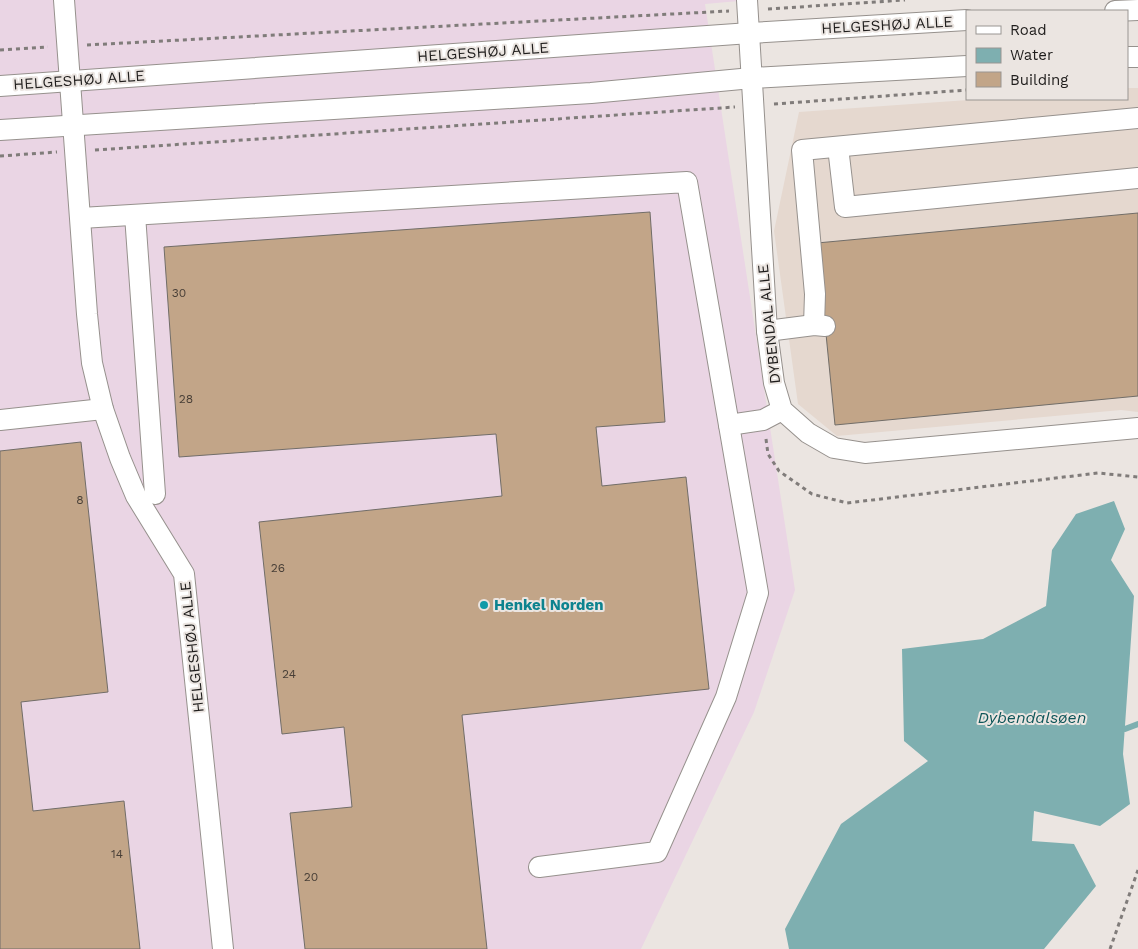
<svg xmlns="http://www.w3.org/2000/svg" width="1138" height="949" font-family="'Work Sans',sans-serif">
  <rect width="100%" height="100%" fill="#ebe5e1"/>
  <polygon fill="#e5d8cf" points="1127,88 1138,88 1138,412 1121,410 837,436 798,404 774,231 799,112 982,99 1127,99"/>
  <polygon fill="#ead5e4" points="0,0 750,0 705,4 795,590 754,712 641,949 0,949"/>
  <polygon fill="#7eafb0" points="1114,501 1125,529 1111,560 1134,596 1123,754 1130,804 1100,826 1034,811 1032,841 1074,844 1096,886 1044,949 789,949 785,929 841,824 928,761 904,741 902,649 983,639 1046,606 1052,550 1076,514"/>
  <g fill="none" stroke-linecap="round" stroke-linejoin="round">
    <polyline stroke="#7eafb0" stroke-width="6" points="1125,729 1138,724"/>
  </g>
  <g fill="#c2a588" stroke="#716d68">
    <polygon points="650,212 665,422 596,427 602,486 686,477 709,689 462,715 487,949 305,949 290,813 352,807 344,727 282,734 259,522 502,496 496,434 179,457 164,247"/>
    <polygon points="1138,213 1138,396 835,425 817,243"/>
    <polygon points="81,442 108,692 21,702 33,811 124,801 140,949 0,949 0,451"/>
  </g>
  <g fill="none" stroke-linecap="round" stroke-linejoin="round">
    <g stroke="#96918d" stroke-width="22">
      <g id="minor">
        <polyline points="64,0 87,314 92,363 103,409 120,458 136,496 184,574 223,949"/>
        <polyline points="747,0 767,331 774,383 782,410 808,433 834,448 865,453 1138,428"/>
        <polyline points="1115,11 1138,10"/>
        <polyline points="1127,57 1138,57"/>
        <polyline points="0,86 750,33 967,20"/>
        <polyline points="0,130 591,93 752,78 967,66"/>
        <polyline points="838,147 845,207 1138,178"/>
        <polyline points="135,215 155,494"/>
        <polyline points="81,218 687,182 758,593 726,697 657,852 539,867"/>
        <polyline points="814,325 815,294 802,150 1138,118"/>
        <polyline points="767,331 814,325 825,326"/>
        <polyline points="0,420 103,409"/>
        <polyline points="729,425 763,420 782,410"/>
      </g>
    </g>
    <g stroke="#807c7a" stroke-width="3" stroke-dasharray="4 4" stroke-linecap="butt">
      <polyline points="768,9 905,0"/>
      <polyline points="87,45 729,11"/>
      <polyline points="0,50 48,47"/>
      <polyline points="774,104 967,90"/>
      <polyline points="95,150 735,107"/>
      <polyline points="0,156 57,152"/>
      <polyline points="766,439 768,454 779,471 812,494 847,503 1098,473 1138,477"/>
      <polyline points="1110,949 1138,870"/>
    </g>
    <use href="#minor" stroke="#fff" stroke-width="20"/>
  </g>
  <circle fill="#0f9aa8" stroke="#ebe5e1" stroke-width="2" cx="484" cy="605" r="5"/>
  <g text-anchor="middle" stroke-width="4" stroke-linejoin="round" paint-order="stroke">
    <g font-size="12" fill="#483f37">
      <text x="179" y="297">30</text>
      <text x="186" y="403">28</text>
      <text x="80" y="504">8</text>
      <text x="278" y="572">26</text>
      <text x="289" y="678">24</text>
      <text x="117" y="858">14</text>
      <text x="311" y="881">20</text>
    </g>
    <g font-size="15" fill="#1f1d1c" stroke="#ebe5e1">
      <text transform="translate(887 25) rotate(-3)" y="5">HELGESHØJ ALLE</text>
      <text transform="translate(483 52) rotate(-4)" y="5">HELGESHØJ ALLE</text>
      <text transform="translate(79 80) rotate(-4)" y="5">HELGESHØJ ALLE</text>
      <text transform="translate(769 324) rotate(-96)" y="5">DYBENDAL ALLE</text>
      <text transform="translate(192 647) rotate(-96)" y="5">HELGESHØJ ALLE</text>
    </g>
    <g font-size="15" font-weight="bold" fill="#0d838f" stroke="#ebe5e1" text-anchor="start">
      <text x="494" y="610">Henkel Norden</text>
    </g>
    <g font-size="16" font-style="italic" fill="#0d5558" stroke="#ebe5e1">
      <text x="1032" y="723">Dybendalsøen</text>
    </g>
  </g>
  <rect x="966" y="10" width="162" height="90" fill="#ebe5e1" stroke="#999592"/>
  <rect x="976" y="26" width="25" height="8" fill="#ffffff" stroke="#999592"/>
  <text x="1010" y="35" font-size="15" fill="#1f1d1c">Road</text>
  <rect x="976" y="48" width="25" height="15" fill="#7eafb0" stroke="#999592"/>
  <text x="1010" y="60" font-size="15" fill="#1f1d1c">Water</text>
  <rect x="976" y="72" width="25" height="15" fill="#c2a588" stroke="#999592"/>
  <text x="1010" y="85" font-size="15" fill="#1f1d1c">Building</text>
</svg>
